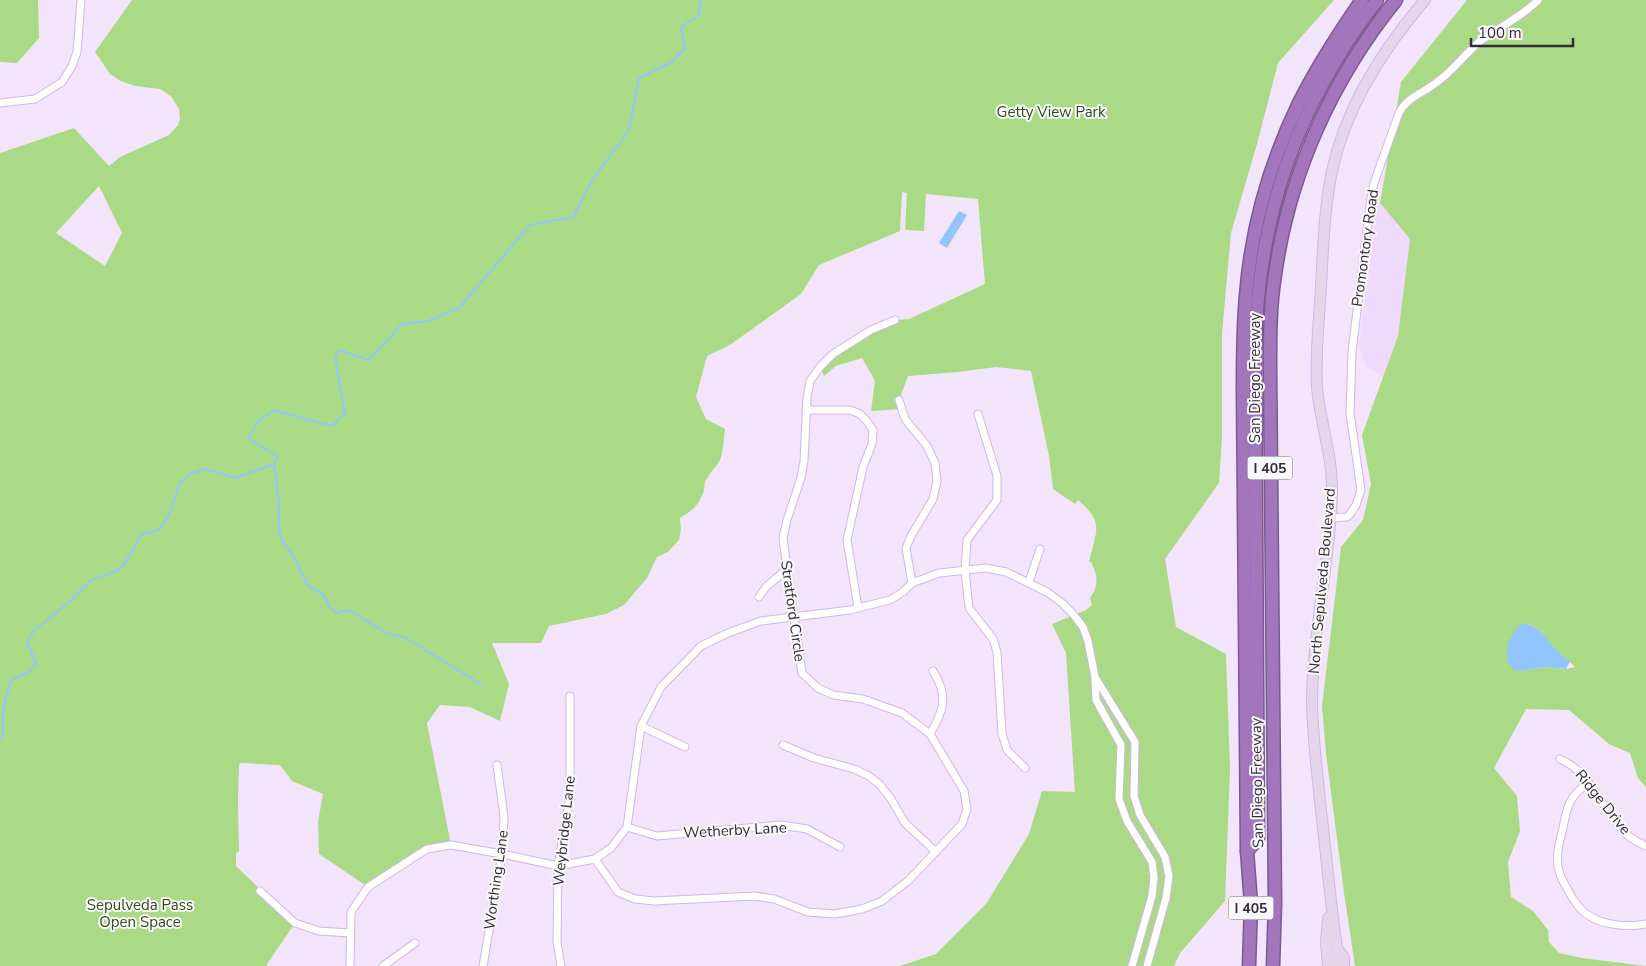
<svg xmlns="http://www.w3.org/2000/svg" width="1646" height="966" font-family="'Nunito Sans',sans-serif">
  <rect width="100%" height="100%" fill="#f2e5fb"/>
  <polygon fill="#efd9fd" points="1380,203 1410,239 1398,336 1383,377 1366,367 1359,347 1374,214"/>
  <g fill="#aada85" fill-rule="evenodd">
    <polygon points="0,0 38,0 39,38 17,63 0,62"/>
    <path d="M 132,0 L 1334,0 L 1278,63 L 1257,144 L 1231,233 L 1222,333 L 1222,437 L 1219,483 L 1165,559 L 1176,627 L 1226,654 L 1230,769 L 1225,901 L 1180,953 L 1174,966 L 900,966 L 936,954 L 986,904 L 1029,834 L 1042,791 L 1075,792 L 1066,653 L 1052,624 L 1086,610 L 1092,605 L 1090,598 C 1099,585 1098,576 1091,562 L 1089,562 C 1096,531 1105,523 1078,500 L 1075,504 L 1053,489 L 1049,456 L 1031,371 L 996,367 L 958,372 L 908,376 L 899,400 L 902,409 L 871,411 L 875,381 L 862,358 L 836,366 L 824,376 L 820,367 L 833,354 L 895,320 L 909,319 L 985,284 L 978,199 L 926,194 L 924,231 L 905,230 L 907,193 L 902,192 L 900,231 L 819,265 L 801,294 L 730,345 L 707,356 L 696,397 L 706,419 L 725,429 C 724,437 723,453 720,460 C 717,466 707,476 705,482 C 704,486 705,490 703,493 C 698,507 691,511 680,518 L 681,530 L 679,540 L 668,552 L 657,557 L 647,578 L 624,605 L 606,614 L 549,626 L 541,643 L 492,643 L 509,684 L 500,721 L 470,707 L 440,705 L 427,723 L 451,845 L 427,849 L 368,887 L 319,854 L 318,822 L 323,794 L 292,781 L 280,765 L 241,763 L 239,764 L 238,800 L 239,851 L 236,853 L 236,866 L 295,923 L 267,964 L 267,966 L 0,966 L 0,153 L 74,128 L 109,166 L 120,157 L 169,135 L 178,125 L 180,119 L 179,109 L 171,96 L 160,89 L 135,86 L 121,81 L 110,74 L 95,52 ZM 99,186 L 122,233 L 105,266 L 56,233 Z"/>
    <path d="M 1467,0 L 1646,0 L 1646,787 L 1638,778 L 1630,753 L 1609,744 L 1569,710 L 1526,709 L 1494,768 L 1517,796 L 1520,831 L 1508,862 L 1511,897 L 1533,911 L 1548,930 L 1549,942 L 1559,953 L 1582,958 L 1646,966 L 1355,966 L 1344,893 L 1326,753 L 1322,706 L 1341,547 L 1363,520 L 1371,484 L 1362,435 L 1398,336 L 1410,239 L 1380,203 L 1401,82 ZM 1526,623 C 1545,631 1544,637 1556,650 C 1562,656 1570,661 1575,667 L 1566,669 L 1546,667 L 1520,671 Z"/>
  </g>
  <g fill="#92c5fe">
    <polygon points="959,211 967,215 947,248 939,243"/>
    <path d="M 1526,623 C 1545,631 1544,637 1557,650 C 1560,654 1565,658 1570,661 L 1566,669 L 1546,667 L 1520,671 L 1514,670 L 1508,663 L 1507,652 L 1508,642 L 1519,625 Z"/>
  </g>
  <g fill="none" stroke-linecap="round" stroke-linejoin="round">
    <g stroke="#92c5fe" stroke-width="2">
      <polyline points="274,464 278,495 280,537 294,557 308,586 323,594 330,608 336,613 348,610 389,634 404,637 481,684"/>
      <polyline points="0,737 3,736 3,711 10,681 29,672 36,663 27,642 34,631 68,603 90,581 116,571 124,565 141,535 160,529 169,515 180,483 190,474 205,469 235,478 274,464 278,457 248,438 256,424 273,410 332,426 345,413 335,357 340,350 369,360 402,324 428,321 459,308 530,225 573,217 592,181 629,130 639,78 672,62 685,48 681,27 699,15 701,0"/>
    </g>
    <g stroke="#d4b4e8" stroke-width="9">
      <g id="street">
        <polyline points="0,103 35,99 62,82 72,66 77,52 81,0"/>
        <polyline points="899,400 905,419 927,446 935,463 937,481 933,499 911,536 906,548 912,583"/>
        <polyline points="806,410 850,410 860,414 866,420 873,430 872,444 863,467 847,540 858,607"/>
        <polyline points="978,414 997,476 997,500 967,540 965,570 969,608 993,639 997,652 1002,734 1007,750 1025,768"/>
        <path d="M 1330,518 L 1347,517 L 1351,513 L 1356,505 L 1361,490 L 1350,413 L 1352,351 L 1371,198 L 1374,183 L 1399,113 C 1407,97 1424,93 1437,82 C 1453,71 1464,55 1479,42 C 1498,27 1521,18 1538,0"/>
        <polyline points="1029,582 1040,549"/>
        <polyline points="759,597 766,587 787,569"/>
        <polyline points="1095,677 1135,742 1134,796 1140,815 1165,857 1169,876 1166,898 1147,966"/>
        <polyline points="641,726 685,747"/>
        <path d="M 930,734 C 944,710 949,696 933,671"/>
        <polyline points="783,745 814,758 854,769 869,776 880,785 891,799 905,823 936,852"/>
        <path d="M 1560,759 C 1590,771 1603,811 1626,834 C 1632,839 1639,843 1646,846"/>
        <path d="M 1588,783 C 1569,797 1567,806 1563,828 C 1560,840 1556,853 1558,866 C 1559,875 1563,882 1568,890 C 1571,896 1574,901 1578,906 C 1593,925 1624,928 1646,924"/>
        <polyline points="627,827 657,836 781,825 807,829 840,847"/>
        <polyline points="595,859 618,892 635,899 654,901 755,896 774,899 808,912 835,914 862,909 882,901 909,880 962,824 967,809 964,791 930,734 902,713 863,699 833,695 818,688 802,673 787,569 783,538 787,520 801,478 804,461 807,398 810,381 820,367 833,354 871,330 895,320"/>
        <polyline points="260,891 295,923 319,931 350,933"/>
        <polyline points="350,966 351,912 368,887 427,849 451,845 502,854 558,866 595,859 611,848 627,827 641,726 661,687 701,646 728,633 761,621 850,610 890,600 903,592 912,583 939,573 986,568 1006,572 1047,592 1062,603 1072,613 1083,627 1088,641 1095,677 1096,700 1121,745 1119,799 1127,821 1152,862 1154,877 1152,896 1132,966"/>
        <polyline points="383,966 415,943"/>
        <polyline points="483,966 502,854 504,817 497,765"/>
        <polyline points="561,966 557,942 558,866 570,796 570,696"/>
      </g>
    </g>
    <g stroke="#d4b4e8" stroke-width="12">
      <g id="secondary">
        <polyline points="1337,948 1344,958 1344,966"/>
        <polyline points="1328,966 1326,942 1328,918"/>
        <path d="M 1335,966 L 1334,961 L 1337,948 C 1330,900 1326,851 1320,802 C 1317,768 1312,733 1312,699 C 1313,630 1330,562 1332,493 C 1333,456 1320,423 1317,387 C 1315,354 1319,321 1321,288 C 1323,249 1324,210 1332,171 C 1346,106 1382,50 1425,0"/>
      </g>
    </g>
    <g stroke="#7c5a90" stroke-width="15">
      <g id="highway">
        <path d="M 1247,851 L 1258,839 L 1255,353 C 1257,219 1295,107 1377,0"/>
        <path d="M 1249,966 L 1251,904 L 1247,851 L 1243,390 C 1243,359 1243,327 1246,296 C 1251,230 1270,163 1299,103 C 1317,67 1339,33 1362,0"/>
        <path d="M 1273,966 L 1275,903 L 1270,366 C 1270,335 1270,305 1275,275 C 1289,174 1332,79 1396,0"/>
      </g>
    </g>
    <use href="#street" stroke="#fff" stroke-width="7"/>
    <use href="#secondary" stroke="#e3d6eb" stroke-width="10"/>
    <use href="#highway" stroke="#a375bd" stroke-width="12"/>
  </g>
  <g text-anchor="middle" stroke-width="4" stroke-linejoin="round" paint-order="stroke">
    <g fill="#f8f8f8" stroke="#706775" stroke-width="1">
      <rect x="1247.5" y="456.5" width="45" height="23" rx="4"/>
      <rect x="1228.5" y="896.5" width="45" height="23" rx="4"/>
    </g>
    <g font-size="14" font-weight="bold" fill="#35293d">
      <text x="1270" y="473">I 405</text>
      <text x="1251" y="913">I 405</text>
    </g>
    <g font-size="15" fill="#31491b" stroke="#f8f8f8">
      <text x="1051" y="117">Getty View Park</text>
      <text x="140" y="910">Sepulveda Pass<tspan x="140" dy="17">Open Space</tspan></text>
    </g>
    <g font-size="15" fill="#35293d" stroke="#f8f8f8">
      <text transform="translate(1365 248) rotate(-82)" y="5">Promontory Road</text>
      <text transform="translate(1255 378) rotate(-90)" y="5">San Diego Freeway</text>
      <text transform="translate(1322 581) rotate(-85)" y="5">North Sepulveda Boulevard</text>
      <text transform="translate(793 611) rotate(82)" y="5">Stratford Circle</text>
      <text transform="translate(1257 783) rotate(-91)" y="5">San Diego Freeway</text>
      <text transform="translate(1603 802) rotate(51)" y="5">Ridge Drive</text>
      <text transform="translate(735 830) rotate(-3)" y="5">Wetherby Lane</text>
      <text transform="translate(564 831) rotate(-84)" y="5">Weybridge Lane</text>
      <text transform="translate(496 880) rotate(-82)" y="5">Worthing Lane</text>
    </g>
  </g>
  <path d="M1471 38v8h102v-8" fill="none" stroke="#35293d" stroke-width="2.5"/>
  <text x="1478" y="38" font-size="15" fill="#35293d" stroke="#f8f8f8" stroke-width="4" paint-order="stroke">100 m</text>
</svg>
